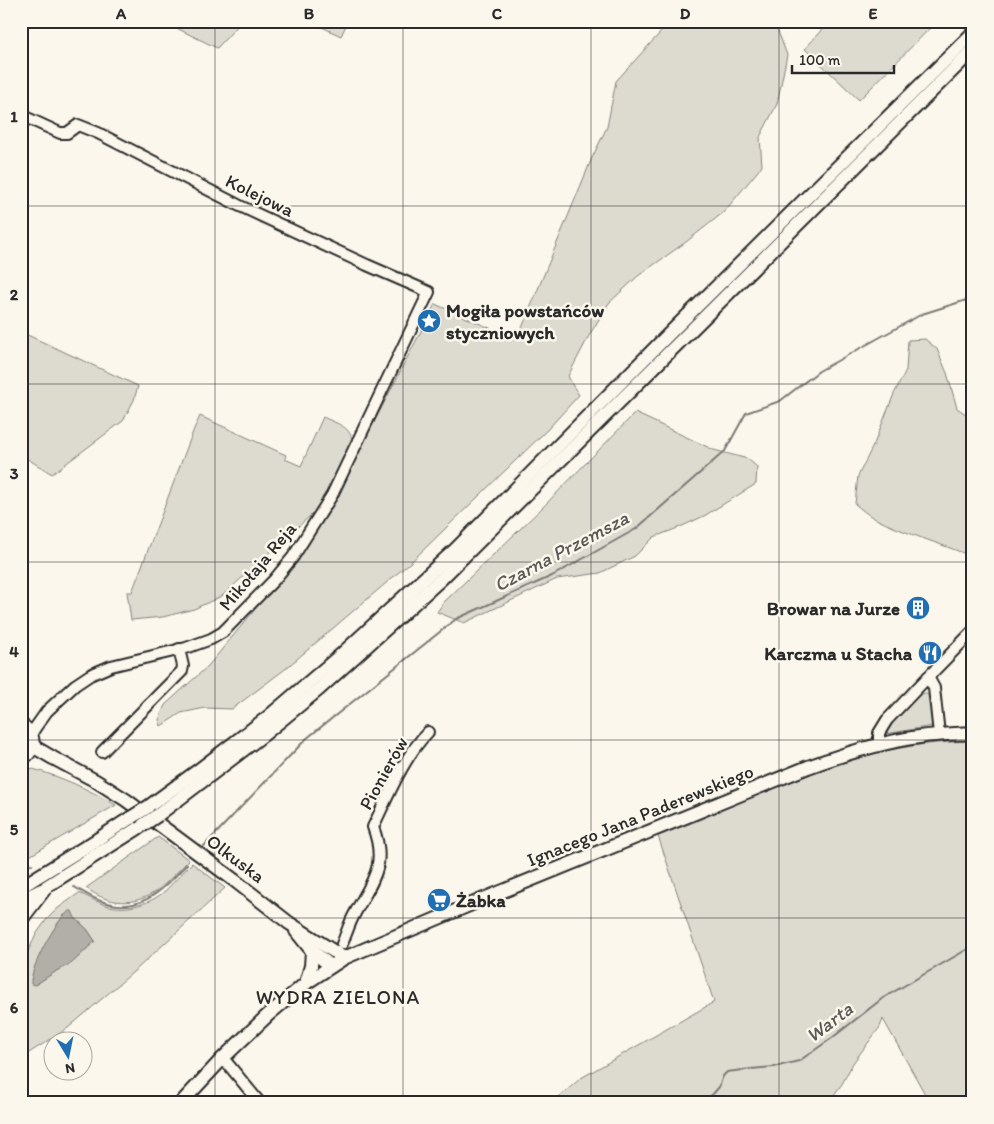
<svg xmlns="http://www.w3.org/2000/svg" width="994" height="1124" font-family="Itim,sans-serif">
  <rect width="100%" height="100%" fill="#fbf7ec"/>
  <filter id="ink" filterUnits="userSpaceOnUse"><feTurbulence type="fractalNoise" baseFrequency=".02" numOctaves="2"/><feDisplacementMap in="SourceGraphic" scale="10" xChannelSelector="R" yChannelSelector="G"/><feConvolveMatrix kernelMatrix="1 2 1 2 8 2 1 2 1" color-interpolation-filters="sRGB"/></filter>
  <g filter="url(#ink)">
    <g fill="#dddad0" stroke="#84827e" fill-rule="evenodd">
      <polygon points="162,21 242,21 217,48"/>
      <polygon points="309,21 348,21 341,36"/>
      <polygon points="671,21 774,21 787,55 777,104 760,137 762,166 724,212 686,242 638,276 609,303 590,334 568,376 573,386 579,395 548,429 412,561 284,670 232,709 205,708 181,713 161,726 159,720 165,705 208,666 301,554 333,502 435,304 517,340 592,158 607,127 616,81"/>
      <polygon points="829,21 937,21 859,100 805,49"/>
      <polygon points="21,332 138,386 134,400 123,421 52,474 21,455"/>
      <path d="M 925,339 L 937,349 L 947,373 L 957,408 L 973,419 L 973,557 C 940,543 905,534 874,518 C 867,514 861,509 855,504 L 858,476 L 874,444 L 894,394 L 906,370 L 908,340 Z"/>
      <polygon points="635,413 714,450 748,459 757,467 756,484 704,516 678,528 654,537 635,556 600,573 557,579 464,623 437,612 444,602 542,508"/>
      <path d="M 200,416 L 286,455 L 285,459 L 301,466 L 323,417 C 335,423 351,426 352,441 L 322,505 L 222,596 L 194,609 L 163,617 L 131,620 L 127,592 L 132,592 L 194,429 Z"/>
      <path d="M 920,694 C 926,693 929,694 931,699 L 933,726 L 885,734 L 884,730 L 915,696 Z"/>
      <path d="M 973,741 L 973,1103 L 930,1103 L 883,1019 L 880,1027 L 853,1063 L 842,1084 L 828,1103 L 552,1103 L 581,1078 L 714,1002 L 658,836 C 734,808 810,766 890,750 C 917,744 945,742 973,741 Z"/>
      <path d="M 33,769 C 62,777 90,790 116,805 L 21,861 L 21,773 Z"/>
      <path d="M 158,837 L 189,860 C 179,870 169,881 158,890 C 134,907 109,905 86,888 Z"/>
      <path d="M 192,863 L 225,888 L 139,967 L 68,1028 L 21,1058 L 21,965 L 37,933 L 47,919 L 57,909 L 79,893 C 87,896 95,901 103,904 C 123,912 149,905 165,891 C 174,882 183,872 192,863 ZM 64,915 L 75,918 L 87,929 L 95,941 L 72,963 L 58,970 L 35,985 L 31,980 C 38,956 49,934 64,915 Z"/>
    </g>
    <path fill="#b1afa7" stroke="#7b7a75" d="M 69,911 L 72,911 L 75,918 L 87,929 L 95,941 L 72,963 L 58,970 L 35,985 L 31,984 C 30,967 55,922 69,911 Z"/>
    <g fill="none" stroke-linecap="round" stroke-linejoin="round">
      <g stroke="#7b7a75" stroke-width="2">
        <polyline points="204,846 306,739 456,619 552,576 636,529 725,451 746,413 780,401 819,371 922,314 973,298"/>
        <polyline points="21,860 32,865"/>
        <path d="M 74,887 C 83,892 92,898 101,901 C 140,916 163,889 187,864"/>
        <polyline points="701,1103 713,1094 719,1087 723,1076 727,1072 751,1069 774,1067 799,1061 832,1038 883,998 973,946"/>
      </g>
      <g stroke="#2b2b2b" stroke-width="14">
        <g id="minor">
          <polyline points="21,115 60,133 67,133 78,125 98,133 240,206 367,265 429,292 332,495 293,557 274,580 223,632 211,639 186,648 111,666 90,675 75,685 47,711 35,728 31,735"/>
          <polyline points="928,677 934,688 939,734"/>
          <polyline points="879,745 879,733 887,720 928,677 973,631"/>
          <polyline points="102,752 182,671 183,666 179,649"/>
          <path d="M 342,944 C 346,935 349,924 354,915 C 371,882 388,867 373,827 C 389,794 403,758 428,732"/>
          <polyline points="223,1058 260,1103"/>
        </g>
      </g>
      <g stroke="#2b2b2b" stroke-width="16">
        <g id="major">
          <path d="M 21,725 C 36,733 37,751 21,759"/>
          <polyline points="32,744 36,748 53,758 96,781 126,800 234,880 289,923 344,958"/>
          <polyline points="148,807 200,769 268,717 343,653 455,550 675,328 973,33"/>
          <polyline points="158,815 263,735 319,689 441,579 973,50"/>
          <polyline points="21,887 95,841 132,817"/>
          <polyline points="21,900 41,890"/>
          <polyline points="21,920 47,886 143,825"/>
          <polyline points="296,931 312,951 331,966"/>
          <polyline points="306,983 311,966 312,951"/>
          <path d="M 181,1103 L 223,1058 L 268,1015 L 306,983 L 344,958 L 486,898 L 808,767 C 844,754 881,742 919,737 C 937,734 955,734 973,733"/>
        </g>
      </g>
      <use href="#minor" stroke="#fbf7ec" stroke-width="10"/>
      <use href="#major" stroke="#fbf7ec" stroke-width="12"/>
      <g stroke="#2b2b2b" stroke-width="16" stroke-linecap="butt">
        <g id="major-bridge">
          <polyline points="132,817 148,807"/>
          <polyline points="143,825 158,815"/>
        </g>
      </g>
      <use href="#major-bridge" stroke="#fbf7ec" stroke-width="12"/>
    </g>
  </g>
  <path fill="none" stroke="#2b2b2b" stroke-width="1" stroke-opacity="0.55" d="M 215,21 L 215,1103M 403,21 L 403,1103M 591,21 L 591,1103M 779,21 L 779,1103M 21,206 L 973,206M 21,384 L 973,384M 21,562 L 973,562M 21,740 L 973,740M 21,918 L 973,918"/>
  <defs>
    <g id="sight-disc" transform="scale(1.25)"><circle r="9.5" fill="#1f6fb2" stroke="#fbf7ec"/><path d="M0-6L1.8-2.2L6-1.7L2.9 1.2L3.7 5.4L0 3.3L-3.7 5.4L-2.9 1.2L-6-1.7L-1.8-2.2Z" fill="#fff"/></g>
    <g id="building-disc" transform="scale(1.25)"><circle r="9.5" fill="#1f6fb2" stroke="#fbf7ec"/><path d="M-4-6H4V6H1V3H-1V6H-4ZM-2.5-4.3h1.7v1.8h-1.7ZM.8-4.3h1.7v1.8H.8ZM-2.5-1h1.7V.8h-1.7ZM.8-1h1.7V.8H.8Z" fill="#fff"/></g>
    <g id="restaurant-disc" transform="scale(1.25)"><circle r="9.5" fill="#1f6fb2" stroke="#fbf7ec"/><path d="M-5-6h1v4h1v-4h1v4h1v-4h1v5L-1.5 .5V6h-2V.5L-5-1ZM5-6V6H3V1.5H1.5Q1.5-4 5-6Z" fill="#fff"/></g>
    <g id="supermarket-disc" transform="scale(1.25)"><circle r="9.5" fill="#1f6fb2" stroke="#fbf7ec"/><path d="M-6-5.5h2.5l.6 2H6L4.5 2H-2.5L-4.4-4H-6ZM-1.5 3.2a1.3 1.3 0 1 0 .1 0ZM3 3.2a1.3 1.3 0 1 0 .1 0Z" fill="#fff"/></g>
  </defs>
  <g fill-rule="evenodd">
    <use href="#sight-disc" x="429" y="321"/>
    <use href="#building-disc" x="918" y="608"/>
    <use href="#restaurant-disc" x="930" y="653"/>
    <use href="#supermarket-disc" x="439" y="900"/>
  </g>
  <g text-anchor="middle" stroke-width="5" stroke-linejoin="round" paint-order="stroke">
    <g font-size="19" fill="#2b2b2b" stroke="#fbf7ec">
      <text transform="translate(260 195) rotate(26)" y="7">Kolejowa</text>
      <text transform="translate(257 566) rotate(-50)" y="7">Mikołaja Reja</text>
      <text transform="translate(383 773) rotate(-61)" y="7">Pionierów</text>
      <text transform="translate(640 815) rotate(-22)" y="7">Ignacego Jana Paderewskiego</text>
      <text transform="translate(236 858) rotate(37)" y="7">Olkuska</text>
    </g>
    <g font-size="19" font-weight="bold" fill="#2b2b2b" stroke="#fbf7ec" text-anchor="start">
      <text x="446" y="317">Mogiła powstańców<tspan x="446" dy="22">styczniowych</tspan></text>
      <text x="900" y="615" text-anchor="end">Browar na Jurze</text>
      <text x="912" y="660" text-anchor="end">Karczma u Stacha</text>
      <text x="456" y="907">Żabka</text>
    </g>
    <g font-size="20" font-style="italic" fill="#5a5956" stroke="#fbf7ec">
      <text transform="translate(561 551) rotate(-28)" y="7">Czarna Przemsza</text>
      <text transform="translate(829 1022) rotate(-37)" y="7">Warta</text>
    </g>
    <g font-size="20" letter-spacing="1" fill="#2b2b2b" stroke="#fbf7ec">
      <text x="338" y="1004">WYDRA ZIELONA</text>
    </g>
  </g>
  <rect width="994" height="1124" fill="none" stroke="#fbf7ec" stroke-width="55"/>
  <g transform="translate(68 1056) rotate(170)"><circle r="24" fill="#fbf7ec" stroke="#a8a59f"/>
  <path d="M0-4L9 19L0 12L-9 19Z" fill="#1f6fb2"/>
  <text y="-8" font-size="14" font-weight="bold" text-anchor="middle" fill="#2b2b2b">N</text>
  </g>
  <path d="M792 65v8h102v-8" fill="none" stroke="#2b2b2b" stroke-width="2.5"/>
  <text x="799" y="65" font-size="15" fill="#2b2b2b" stroke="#fbf7ec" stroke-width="4" paint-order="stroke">100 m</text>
  <rect x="28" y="28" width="938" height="1068" fill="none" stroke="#2b2b2b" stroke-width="2"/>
  <g font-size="16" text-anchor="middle" font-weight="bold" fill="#2b2b2b">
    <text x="121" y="19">A</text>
    <text x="309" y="19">B</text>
    <text x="497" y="19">C</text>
    <text x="685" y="19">D</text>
    <text x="873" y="19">E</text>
    <text x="14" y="122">1</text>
    <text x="14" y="300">2</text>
    <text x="14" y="479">3</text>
    <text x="14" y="657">4</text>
    <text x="14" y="835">5</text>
    <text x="14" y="1013">6</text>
  </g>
</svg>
